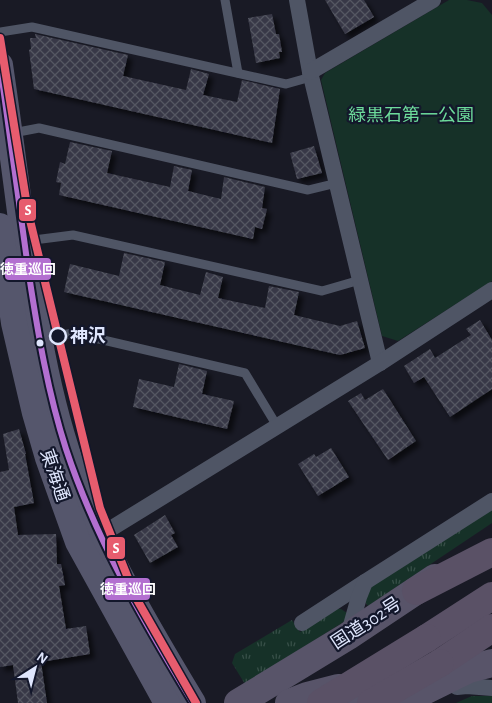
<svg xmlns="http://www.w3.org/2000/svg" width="492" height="703" font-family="'Alegreya Sans','Noto Sans JP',sans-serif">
  <defs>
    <pattern id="grass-tufts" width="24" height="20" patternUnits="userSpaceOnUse" patternTransform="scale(1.25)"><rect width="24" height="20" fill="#163128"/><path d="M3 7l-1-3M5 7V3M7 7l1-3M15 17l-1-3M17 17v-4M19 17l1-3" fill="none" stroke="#374f48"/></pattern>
    <pattern id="building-cross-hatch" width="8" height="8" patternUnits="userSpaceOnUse" patternTransform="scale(1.25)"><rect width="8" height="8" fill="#383946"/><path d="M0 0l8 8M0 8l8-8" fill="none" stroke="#545662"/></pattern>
    <filter id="shadow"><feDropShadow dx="4.5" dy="4.5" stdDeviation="2.5" flood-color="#0009"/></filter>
  </defs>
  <rect width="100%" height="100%" fill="#191a25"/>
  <g fill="url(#grass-tufts)">
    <polygon points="492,507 492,523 368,606 362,598 374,583"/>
    <polygon points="337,609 341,609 347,613 345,621 245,684 232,663 235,654 292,620 300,632"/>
    <polygon points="472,696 492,696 492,703 456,703"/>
  </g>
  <polygon fill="#163128" points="449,0 467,0 482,3 492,15 492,281 398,341 382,336 321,80 325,73"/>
  <g fill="url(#building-cross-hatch)" filter="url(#shadow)">
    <polygon points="325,0 364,0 374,17 345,34"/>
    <polygon points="272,14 276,34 279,34 282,52 279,52 280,58 256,63 248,18"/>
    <polygon points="35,34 128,55 123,76 186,90 191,69 209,74 203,95 237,102 242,80 280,89 272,143 34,89 29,50 31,49 30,38 36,38"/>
    <polygon points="70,142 112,151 107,173 170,187 174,166 192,170 188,191 221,199 224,177 265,187 262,208 267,209 262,229 255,227 253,239 59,195 61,183 56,182 60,162 65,164"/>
    <polygon points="314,146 322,173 297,179 290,153"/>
    <polygon points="124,253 165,262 160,285 200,295 206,272 223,277 218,298 265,308 269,286 299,292 294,315 340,326 357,321 365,348 340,355 64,292 70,264 119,276"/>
    <polygon points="480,320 492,340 492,389 450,417 424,377 414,383 404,366 430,349 435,358 471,335 466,329"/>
    <polygon points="179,364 207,371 202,394 234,401 227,429 133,407 139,379 174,387"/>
    <polygon points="383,389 416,441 388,460 348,401 361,393 365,400"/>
    <polygon points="19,429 26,454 25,454 34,503 14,507 18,535 56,534 57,564 61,564 65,585 59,586 66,629 86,626 90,654 41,662 47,703 18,703 13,665 0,667 0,472 9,470 3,434"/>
    <polygon points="331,448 349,477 318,496 298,464 314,454 316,457"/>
    <polygon points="165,515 175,533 171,535 178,547 150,563 134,535"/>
  </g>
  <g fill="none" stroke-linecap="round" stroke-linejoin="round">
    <g stroke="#4f5565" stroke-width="9">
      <polyline points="225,0 238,73"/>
      <polyline points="0,32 32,27 286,84 311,77"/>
      <polyline points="13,133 39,128 308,190 337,183"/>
      <polyline points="26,241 73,235 322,291 360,280"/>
      <polyline points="41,339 73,333 245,373 277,426"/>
    </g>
    <g stroke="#4f5565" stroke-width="16">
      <polyline points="297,0 310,72 380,363"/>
      <polyline points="310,72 433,0"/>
      <polyline points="99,536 380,363 492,290"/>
      <polyline points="302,623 365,582"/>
      <polyline points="348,636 359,597 365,582 492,501"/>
      <polyline points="457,687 467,686 492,688"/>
    </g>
    <g stroke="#55566c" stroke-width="26">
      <path d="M 0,65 C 8,119 15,173 22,227 C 34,312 46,397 76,478 C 106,558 149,630 193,703"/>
      <polyline points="0,226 14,323 35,413 48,458 78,542 167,703"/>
    </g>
    <g stroke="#585469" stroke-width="28">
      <polyline points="238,703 348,636 435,578"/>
      <polyline points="289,703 307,696 338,688 369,692 397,699 414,696 469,669 492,663"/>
    </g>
    <g stroke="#5a5166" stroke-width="28">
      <polyline points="416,591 492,552"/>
      <polyline points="427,638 492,596"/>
      <polyline points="440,663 492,628"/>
    </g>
    <g stroke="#5a5166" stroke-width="28">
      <polyline points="321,703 427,638"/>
      <polyline points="371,703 440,663"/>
    </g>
    <g stroke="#13172b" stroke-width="10">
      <path id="bus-1" d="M 0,65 C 10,135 19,205 29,275 C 38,334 48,393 66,449 C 96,540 144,622 193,703"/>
    </g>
    <use href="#bus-1" stroke="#b36fd0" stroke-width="6"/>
    <g stroke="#13172b" stroke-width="11">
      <polyline id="metro-1" points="0,38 28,212 100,508 136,598 196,703"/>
    </g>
    <use href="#metro-1" stroke="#e75c6e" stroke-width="8"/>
  </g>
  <circle fill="#13172b" stroke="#dfe6fd" stroke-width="2.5" cx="58" cy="336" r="8"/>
  <circle fill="#dfe6fd" stroke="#13172b" stroke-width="2" cx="40" cy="343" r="4.5"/>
  <g text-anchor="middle" stroke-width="4.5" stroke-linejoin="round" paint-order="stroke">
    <g font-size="18" fill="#6ddb9b" stroke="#13172b">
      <text x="411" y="121">緑黒石第一公園</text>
    </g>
    <g font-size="18" font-weight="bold" fill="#dfe6fd" stroke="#13172b" text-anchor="start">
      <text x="70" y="342">神沢</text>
    </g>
    <g font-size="18" fill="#dfe6fd" stroke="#13172b">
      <text transform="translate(55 475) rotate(71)" y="6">東海通</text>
      <text transform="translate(366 623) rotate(-33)" y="6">国道302号</text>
    </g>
  </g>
  <g stroke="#13172b" stroke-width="2">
    <rect x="18" y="198" width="19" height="24" rx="5" fill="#e75c6e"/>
    <rect x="4" y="257" width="48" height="24" rx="5" fill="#b36fd0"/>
    <rect x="106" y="536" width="20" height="24" rx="5" fill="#e75c6e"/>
    <rect x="104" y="577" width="47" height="24" rx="5" fill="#b36fd0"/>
  </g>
  <g font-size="14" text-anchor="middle" font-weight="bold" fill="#fff">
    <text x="28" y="215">S</text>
    <text x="28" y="274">徳重巡回</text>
    <text x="116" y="553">S</text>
    <text x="128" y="594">徳重巡回</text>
  </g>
  <g transform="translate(35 668) rotate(36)" stroke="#13172b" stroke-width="4" paint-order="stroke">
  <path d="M0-4L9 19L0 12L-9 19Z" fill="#dfe6fd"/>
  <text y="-8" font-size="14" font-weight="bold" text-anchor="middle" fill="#dfe6fd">N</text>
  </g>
</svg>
